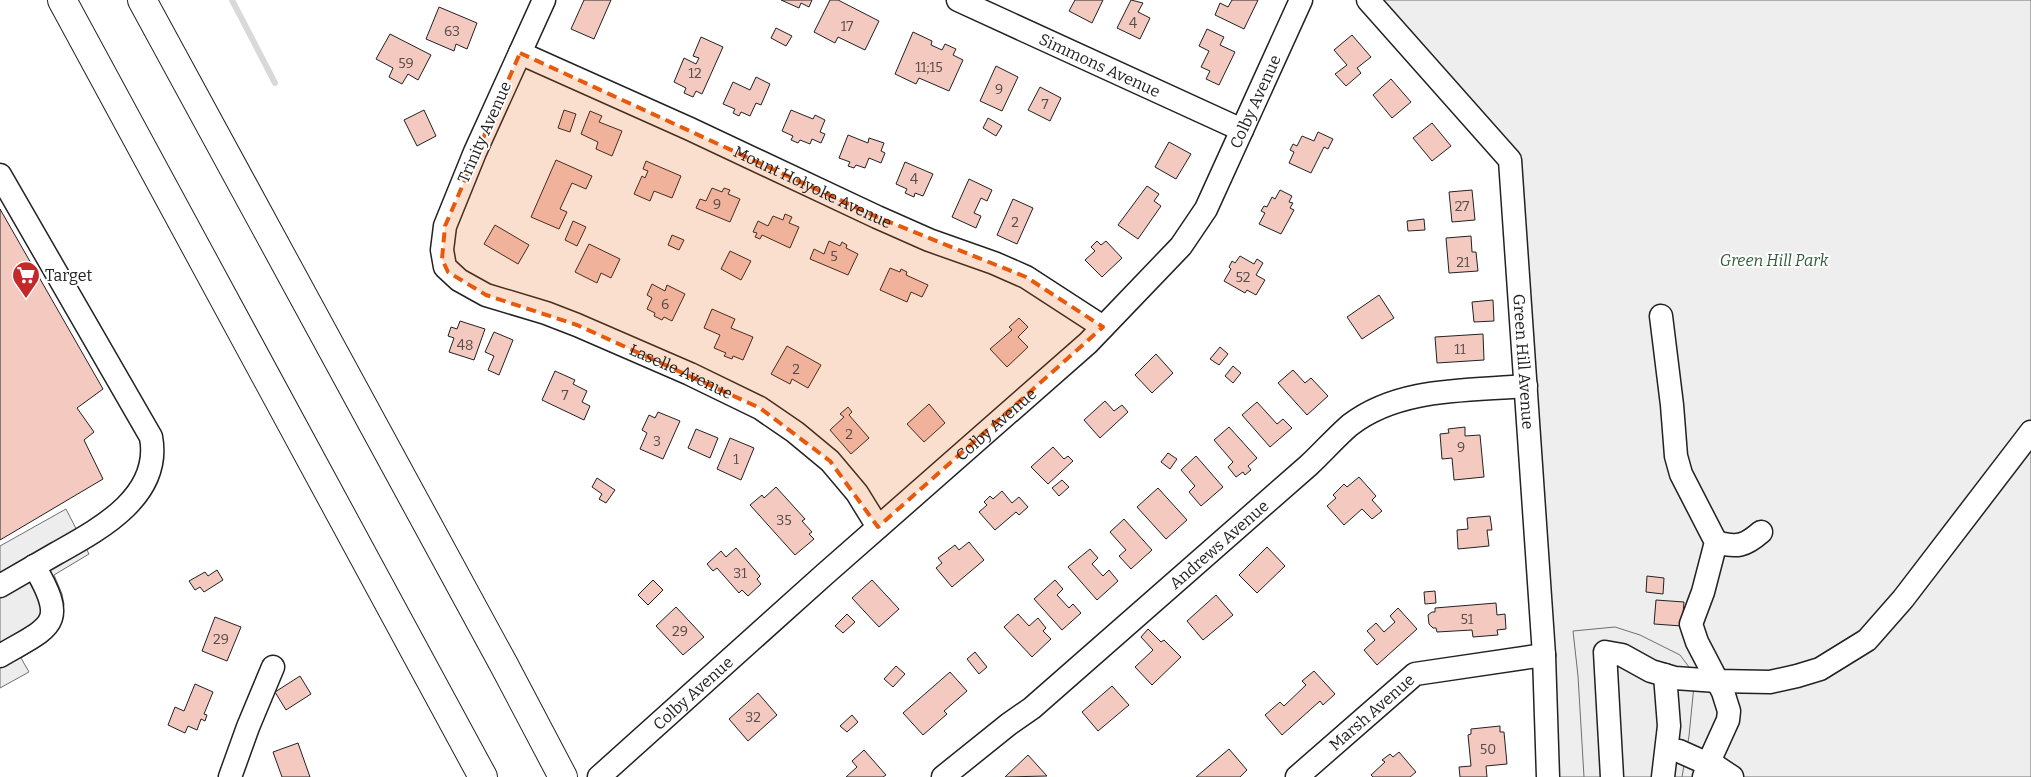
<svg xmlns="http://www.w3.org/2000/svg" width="2031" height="777" font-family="Bitter,serif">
  <rect width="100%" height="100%" fill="#fff"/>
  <polygon fill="#eee" stroke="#6f6f6f" points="1368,0 2031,0 2031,777 1548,777 1510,160"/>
  <g fill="#ededed" stroke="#6f6f6f">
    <polygon points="66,509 89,554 54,575 62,594 64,604 60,624 54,635 45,643 21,658 29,672 0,688 0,546"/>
    <polygon points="1615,627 1640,635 1680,655 1695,675 1689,736 1682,777 1584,777 1578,676 1573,631"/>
  </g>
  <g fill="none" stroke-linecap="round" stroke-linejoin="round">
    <polyline stroke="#d9d9d9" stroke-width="6" points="232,0 275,83"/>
  </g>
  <g fill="#f3c9c0" stroke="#222">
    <polygon points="584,0 611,0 594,39 571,29"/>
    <polygon points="781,0 812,0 809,7 801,3 799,8"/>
    <polygon points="830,0 838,0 879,21 865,50 838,37 835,43 814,32"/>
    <polygon points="1075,0 1103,0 1092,23 1069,11"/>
    <polygon points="1131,0 1143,3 1138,12 1150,18 1140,39 1117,28"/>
    <polygon points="1232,0 1258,0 1244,29 1215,15 1220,3 1228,7"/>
    <polygon points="439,7 477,23 467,49 456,44 454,51 426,39"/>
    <polygon points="776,28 792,36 786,46 771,38"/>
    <polygon points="1207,29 1224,37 1220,45 1235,52 1219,85 1206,79 1210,71 1201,67 1209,51 1199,46"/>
    <polygon points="913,32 932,41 931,45 942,50 945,44 956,49 953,55 963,60 949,91 919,78 916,84 895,74"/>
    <polygon points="390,34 431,55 418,80 408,74 402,84 389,77 393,68 376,59"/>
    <polygon points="1352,35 1371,57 1357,68 1361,73 1346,86 1335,74 1347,65 1334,50"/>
    <polygon points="701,37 723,47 702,94 696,91 693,97 684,93 686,88 674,82 684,58 696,64 699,58 693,56"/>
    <polygon points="996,66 1018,77 1002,111 980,101"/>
    <polygon points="756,77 770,84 761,105 756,103 750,116 741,112 739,116 733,113 735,109 723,104 733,82 750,90"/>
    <polygon points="1391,79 1411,102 1392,118 1373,95"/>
    <polygon points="1040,87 1061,98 1050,121 1028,110"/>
    <polygon points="424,110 436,136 417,146 404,120"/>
    <polygon points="564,110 576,114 570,132 558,128"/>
    <polygon points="791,110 813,119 815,115 825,120 820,132 825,134 821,143 812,139 810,144 800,140 798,143 791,140 793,136 782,131"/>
    <polygon points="590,111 602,116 599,122 622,131 612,156 596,149 598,142 581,134"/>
    <polygon points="988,118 1002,126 996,136 983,128"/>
    <polygon points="1432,123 1451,146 1432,161 1413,138"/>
    <polygon points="1318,132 1333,139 1328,149 1324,147 1311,173 1289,163 1294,152 1290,150 1293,144 1297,146 1302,136 1314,141"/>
    <polygon points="848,135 868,143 869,138 884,143 881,151 885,153 881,163 869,158 865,168 856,165 854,168 848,166 850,162 839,158"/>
    <polygon points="1169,142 1191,154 1176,179 1155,167"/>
    <polygon points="556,160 592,176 586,189 572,183 560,209 567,212 559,229 531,217"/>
    <polygon points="646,161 681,176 672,198 654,191 650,201 634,194 642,176 645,178 648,171 643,169"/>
    <polygon points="905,162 933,174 923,196 915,193 914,197 905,193 907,189 896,184"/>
    <polygon points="969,179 992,190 987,201 981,198 974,213 981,216 976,228 952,217"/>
    <polygon points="1147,186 1159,194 1154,201 1161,206 1138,239 1118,225"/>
    <polygon points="712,188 722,192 724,188 730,190 728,194 740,199 730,222 696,208 700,199 706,201"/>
    <polygon points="1280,190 1292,196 1289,202 1293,203 1290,208 1294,210 1281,234 1259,224 1265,213 1261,211 1264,206 1267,207 1272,197 1275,199"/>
    <polygon points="1472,190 1475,220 1452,222 1449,192"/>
    <polygon points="1013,199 1033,208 1017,244 997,235"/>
    <polygon points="0,209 103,389 77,408 94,432 84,440 103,479 0,540"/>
    <polygon points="785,214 792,217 789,223 799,227 790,248 762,235 760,239 755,237 757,233 753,232 758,221 768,226 773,216 783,220"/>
    <polygon points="1424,219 1425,230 1408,231 1407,221"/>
    <polygon points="573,221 586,227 577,246 565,240"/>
    <polygon points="495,225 529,245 518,264 484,244"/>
    <polygon points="672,235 684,240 679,250 668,245"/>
    <polygon points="1471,236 1472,252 1476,252 1478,271 1449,273 1446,238"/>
    <polygon points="829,241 840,246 842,242 847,245 846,248 858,254 848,275 810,259 814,249 824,254"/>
    <polygon points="1097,241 1101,245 1106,241 1122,258 1102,277 1085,260 1095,251 1091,247"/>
    <polygon points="589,244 620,259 611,278 601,273 597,283 575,272"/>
    <polygon points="730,251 751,261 741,280 721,269"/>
    <polygon points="1240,256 1254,264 1257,259 1263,263 1256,275 1265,280 1256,295 1247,290 1245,293 1224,281 1231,269 1229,267 1232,261 1235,263"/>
    <polygon points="890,268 900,272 901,269 907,272 906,275 928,285 922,297 911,292 907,302 880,290"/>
    <polygon points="652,284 665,291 667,285 685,294 672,321 664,317 662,320 654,316 655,313 647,309 652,298 647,295"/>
    <polygon points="1379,295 1394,318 1362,339 1347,317"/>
    <polygon points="1493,300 1494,321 1474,322 1472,302"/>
    <polygon points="712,309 735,319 731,328 753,337 743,360 733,356 732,359 724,356 726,353 714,348 720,335 704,328"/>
    <polygon points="1019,318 1028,327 1018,337 1028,347 1007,367 990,349 1012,330 1009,327"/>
    <polygon points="460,321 485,329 474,360 449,352 454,338 448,336 451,327 457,329"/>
    <polygon points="494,332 513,340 499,375 488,370 494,356 485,352"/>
    <polygon points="1483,334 1484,360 1437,363 1435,337"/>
    <polygon points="787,346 821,365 808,388 792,379 790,384 771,374"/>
    <polygon points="1220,347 1228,354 1219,365 1210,359"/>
    <polygon points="1156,354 1173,373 1152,393 1135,375"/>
    <polygon points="1233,366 1241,373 1233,383 1225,376"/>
    <polygon points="1293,370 1305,383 1311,378 1328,396 1307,415 1278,383"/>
    <polygon points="555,371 575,380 573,384 587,391 582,402 590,406 584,420 542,400"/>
    <polygon points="1105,401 1114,411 1122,405 1128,412 1100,438 1084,420"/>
    <polygon points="1257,402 1277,424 1283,419 1292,428 1270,447 1242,415"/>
    <polygon points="929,404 945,423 924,442 907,424"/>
    <polygon points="848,407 852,412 849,415 869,438 851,454 830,430 844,417 840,414"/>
    <polygon points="658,412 680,421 663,459 640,449 647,433 642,430 649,415 655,418"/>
    <polygon points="1229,427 1257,458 1248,466 1251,470 1245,475 1243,472 1236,477 1228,467 1233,462 1214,440"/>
    <polygon points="1465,427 1465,436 1480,435 1484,477 1454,480 1452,458 1442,459 1440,434 1449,433 1448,429"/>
    <polygon points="696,429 718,438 710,458 688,448"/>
    <polygon points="730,438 754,448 741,480 717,469"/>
    <polygon points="1053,447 1064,459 1068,456 1073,461 1048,484 1031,467"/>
    <polygon points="1168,453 1177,459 1170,469 1161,462"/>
    <polygon points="1196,456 1223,487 1201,506 1189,492 1195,486 1181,470"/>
    <polygon points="1359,477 1376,496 1372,500 1382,511 1372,519 1362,509 1344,525 1327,506 1336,498 1333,495 1344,484 1347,487"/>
    <polygon points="597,478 615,490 606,503 599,499 602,494 592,487"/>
    <polygon points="1062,480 1069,487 1059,496 1052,488"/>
    <polygon points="776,487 805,519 802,521 812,532 809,534 814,539 795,555 750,505 762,495 764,498"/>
    <polygon points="1158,488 1187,520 1166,539 1137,507"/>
    <polygon points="1002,491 1012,503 1019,497 1028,507 1019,515 1016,512 995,530 979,512 987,505 984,502 990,496 993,499"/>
    <polygon points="1490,516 1492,530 1487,530 1489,546 1458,549 1457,530 1468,529 1467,518"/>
    <polygon points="1124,519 1152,550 1131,569 1119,556 1126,550 1110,532"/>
    <polygon points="969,542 984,560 952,587 936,568 942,563 938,558 955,545 959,550"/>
    <polygon points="1267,547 1285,566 1257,593 1239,575"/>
    <polygon points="736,548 760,576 757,579 761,584 748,596 742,590 739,593 717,568 713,571 707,564 721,551 726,557"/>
    <polygon points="1090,549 1098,558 1092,564 1103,576 1109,570 1118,581 1097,600 1068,567"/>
    <polygon points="217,570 223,580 204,592 200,587 195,590 189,581 205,572 208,576"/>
    <polygon points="1647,576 1664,578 1663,594 1646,592"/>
    <polygon points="653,580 663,590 648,605 638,595"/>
    <polygon points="872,580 899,609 879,627 852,598"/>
    <polygon points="1055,580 1063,589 1057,595 1069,608 1073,604 1081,613 1062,630 1034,599"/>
    <polygon points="1435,591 1436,603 1425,604 1424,592"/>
    <polygon points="1216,595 1233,615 1203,640 1187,621"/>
    <polygon points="1656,600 1684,602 1682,626 1654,624"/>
    <polygon points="1496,603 1497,615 1505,614 1506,629 1497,630 1498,635 1473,637 1472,630 1437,632 1436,628 1433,628 1429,624 1428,615 1432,612 1435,612 1435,608"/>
    <polygon points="676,607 704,637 683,655 656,626"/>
    <polygon points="1398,608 1417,629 1377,665 1364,650 1375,640 1367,631 1376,623 1384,632 1395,622 1390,616"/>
    <polygon points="847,614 855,622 843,633 835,626"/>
    <polygon points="1018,614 1029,626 1038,618 1046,628 1043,631 1051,639 1032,657 1004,627"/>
    <polygon points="215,617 241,627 227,661 202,651"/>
    <polygon points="1148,629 1161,642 1164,640 1181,657 1152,685 1135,667 1153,650 1141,637"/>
    <polygon points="975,652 987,667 979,674 967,659"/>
    <polygon points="896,666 905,674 893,687 884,679"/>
    <polygon points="1314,671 1335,694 1323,705 1320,701 1282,735 1265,715 1280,702 1284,706 1306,685 1302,681"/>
    <polygon points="950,672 967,691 944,711 947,714 923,735 903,713"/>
    <polygon points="300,676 311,694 286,710 275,692"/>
    <polygon points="195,684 213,692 204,714 207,715 205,721 201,719 197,730 188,726 185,733 168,725 175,707 184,711"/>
    <polygon points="1112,686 1129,705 1098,731 1082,712"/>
    <polygon points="758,693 777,715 748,741 729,719"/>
    <polygon points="852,715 858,722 847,732 840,726"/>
    <polygon points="1500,726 1500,732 1504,732 1507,764 1486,766 1487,777 1460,777 1459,767 1471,766 1468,735 1471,734 1471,729"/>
    <polygon points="298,743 310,777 282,777 273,752"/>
    <polygon points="1229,749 1247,770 1240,777 1196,777"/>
    <polygon points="864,750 886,775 883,777 846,777 857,767 852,761"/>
    <polygon points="1399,752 1416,772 1410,777 1373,777 1371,775 1385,762 1382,760 1390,754 1393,757"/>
    <polygon points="1028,755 1047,776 1005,777"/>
  </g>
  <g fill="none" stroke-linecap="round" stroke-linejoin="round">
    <g stroke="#222" stroke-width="25">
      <g id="minor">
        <path id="s1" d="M 544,0 L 475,152 L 445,226 L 442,250 L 445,267 L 459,280 L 486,295 L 546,313 L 577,325 L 690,374 L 760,408 L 795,432 L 830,461 L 857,493 L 878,527"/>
        <path id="s2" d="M 958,0 L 1242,130"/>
        <path id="s3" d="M 1368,0 L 1510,160 L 1544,655 L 1548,777"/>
        <path id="s4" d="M 520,53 L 690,129 L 877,217 L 929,240 L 994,263 L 1026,277 L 1103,327"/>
        <path d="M 0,175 L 151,437 C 162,496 100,529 57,553 C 38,564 19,575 0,586"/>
        <polyline points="1661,316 1672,405 1676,456 1681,474 1716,542 1703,592 1691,624 1697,642 1723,692 1729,711 1728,720 1708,764 1717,767 1732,777"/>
        <path d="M 1716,542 C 1737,548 1745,546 1761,532"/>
        <path d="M 0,656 C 51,626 69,625 34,566"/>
        <polyline points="1679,751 1708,764 1704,777"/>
        <polyline points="230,777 248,727 273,667"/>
        <path id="s5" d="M 599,777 L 825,574 L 1088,343 L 1181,246 L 1206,209 L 1301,0"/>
        <path id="s6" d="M 943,777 L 1009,724 L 1032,708 L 1309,465 C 1323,452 1336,437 1350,425 C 1399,387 1467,391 1526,386"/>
        <path id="s7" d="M 1297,777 L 1415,674 L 1544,655"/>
        <polyline points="1612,777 1605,652 1622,655 1651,671 1675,678 1717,681 1770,682 1797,676 1820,669 1867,640 1903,599 2031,432"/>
        <polyline points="1663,777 1669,726 1665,675"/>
      </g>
    </g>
    <g stroke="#222" stroke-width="30">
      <g id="highway">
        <polyline points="62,0 483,777"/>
        <polyline points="142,0 504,665 563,777"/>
      </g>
    </g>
    <use href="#minor" stroke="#fff" stroke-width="22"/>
    <use href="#highway" stroke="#fff" stroke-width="28"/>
  </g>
  <path fill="#e8590c" fill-opacity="0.2" stroke="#e8590c" stroke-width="4" stroke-dasharray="10 6" stroke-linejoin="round" d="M 520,53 L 877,217 L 1026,277 L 1103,327 L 878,527 L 830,461 L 760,408 L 577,325 L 486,295 L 448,272 L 442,259 L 445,226 Z"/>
  <defs>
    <g id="supermarket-pin" transform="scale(1.4375)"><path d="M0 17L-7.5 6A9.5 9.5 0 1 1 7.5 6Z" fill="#c62828" stroke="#fff"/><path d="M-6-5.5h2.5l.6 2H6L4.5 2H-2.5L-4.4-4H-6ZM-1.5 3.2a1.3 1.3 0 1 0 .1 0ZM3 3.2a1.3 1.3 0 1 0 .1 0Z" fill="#fff"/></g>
  </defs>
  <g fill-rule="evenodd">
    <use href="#supermarket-pin" x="26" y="275"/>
  </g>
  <g text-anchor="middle" stroke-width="4" stroke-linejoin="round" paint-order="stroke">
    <g font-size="14" fill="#564c4a">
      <text x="1133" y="28">4</text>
      <text x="847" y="31">17</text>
      <text x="452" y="36">63</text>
      <text x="406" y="68">59</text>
      <text x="929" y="72">11;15</text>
      <text x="695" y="78">12</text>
      <text x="999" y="94">9</text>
      <text x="1045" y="109">7</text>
      <text x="914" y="184">4</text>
      <text x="717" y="209">9</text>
      <text x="1462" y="211">27</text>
      <text x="1015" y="227">2</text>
      <text x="834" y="261">5</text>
      <text x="1463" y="267">21</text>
      <text x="1243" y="282">52</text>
      <text x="665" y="309">6</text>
      <text x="465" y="350">48</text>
      <text x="1460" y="354">11</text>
      <text x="796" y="374">2</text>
      <text x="565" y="400">7</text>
      <text x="849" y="439">2</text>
      <text x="657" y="446">3</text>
      <text x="1461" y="452">9</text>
      <text x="736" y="464">1</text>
      <text x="784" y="525">35</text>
      <text x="740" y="578">31</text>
      <text x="1467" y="624">51</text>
      <text x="680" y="636">29</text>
      <text x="221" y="644">29</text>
      <text x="753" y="722">32</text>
      <text x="1488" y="754">50</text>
    </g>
    <g font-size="16" fill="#222" stroke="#fff">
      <text dy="6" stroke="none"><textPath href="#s2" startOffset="156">Simmons Avenue</textPath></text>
      <text dy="6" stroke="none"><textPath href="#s5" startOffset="951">Colby Avenue</textPath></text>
      <text transform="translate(484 132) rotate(-66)" y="6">Trinity Avenue</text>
      <text dy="6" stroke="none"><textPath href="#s4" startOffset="322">Mount Holyoke Avenue</textPath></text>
      <text dy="6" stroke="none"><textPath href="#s3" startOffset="416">Green Hill Avenue</textPath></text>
      <text dy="6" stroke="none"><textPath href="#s1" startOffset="548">Laselle Avenue</textPath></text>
      <text dy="6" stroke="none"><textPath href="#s5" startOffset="531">Colby Avenue</textPath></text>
      <text dy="6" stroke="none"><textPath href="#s6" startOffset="361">Andrews Avenue</textPath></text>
      <text dy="6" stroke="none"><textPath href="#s5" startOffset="126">Colby Avenue</textPath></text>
      <text dy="6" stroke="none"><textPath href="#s7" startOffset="99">Marsh Avenue</textPath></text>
    </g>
    <g font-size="16" font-style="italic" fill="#2f5e38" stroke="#fff">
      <text x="1774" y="266">Green Hill Park</text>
    </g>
    <g font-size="16" fill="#222" stroke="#fff" text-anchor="start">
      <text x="45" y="281">Target</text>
    </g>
  </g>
</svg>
